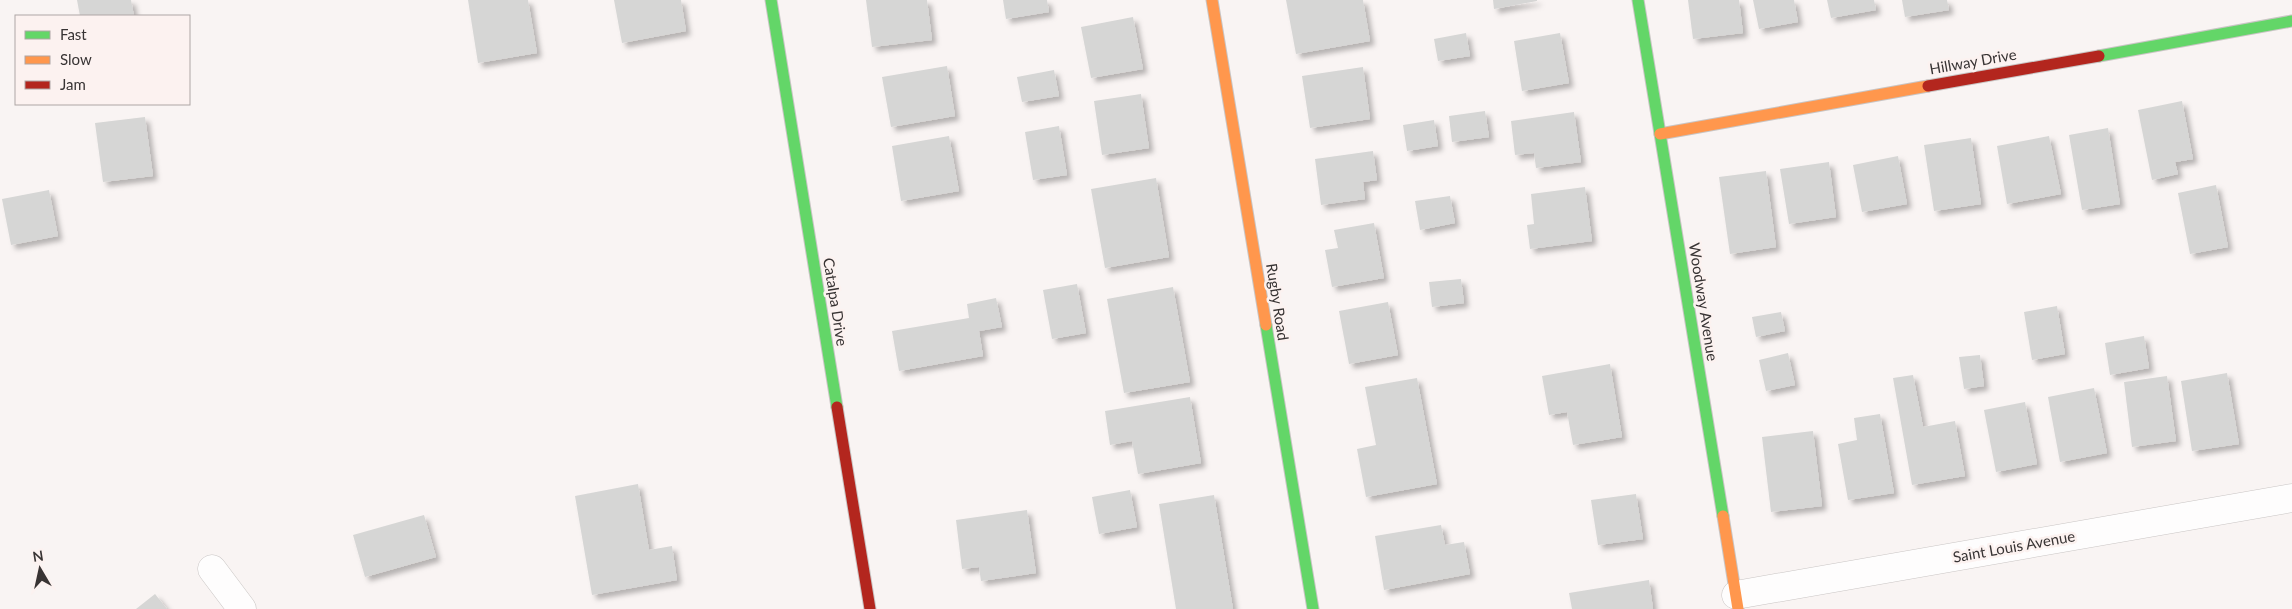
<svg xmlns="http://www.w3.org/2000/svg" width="2292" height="609" font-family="Lato,sans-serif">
  <defs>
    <filter id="shadow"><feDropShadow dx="4.5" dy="4.5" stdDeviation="2.5" flood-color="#0004"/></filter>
  </defs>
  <rect width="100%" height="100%" fill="#f9f4f3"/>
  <g fill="#d6d6d5" filter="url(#shadow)">
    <polygon points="77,0 131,0 134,16 80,16"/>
    <polygon points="468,0 528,0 537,53 478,63"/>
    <polygon points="614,0 681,0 686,31 622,43"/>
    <polygon points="866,0 927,0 932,40 872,47"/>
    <polygon points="1003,0 1047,0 1049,12 1006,19"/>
    <polygon points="1286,0 1363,0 1370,41 1296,54"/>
    <polygon points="1493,0 1537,0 1537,1 1494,9"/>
    <polygon points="1688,0 1739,0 1743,33 1693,39"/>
    <polygon points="1753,0 1794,0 1798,22 1759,29"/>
    <polygon points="1827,0 1874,0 1876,10 1831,18"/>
    <polygon points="1902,0 1947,0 1949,10 1905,17"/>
    <polygon points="1133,17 1143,69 1091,78 1081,27"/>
    <polygon points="1466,33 1470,56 1438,61 1434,39"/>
    <polygon points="1560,33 1569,83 1522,91 1514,41"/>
    <polygon points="947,66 955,116 891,127 882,77"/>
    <polygon points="1363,67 1370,119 1310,128 1302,76"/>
    <polygon points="1054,70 1059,96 1022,102 1017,77"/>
    <polygon points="1141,94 1149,148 1102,155 1094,101"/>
    <polygon points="2182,101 2193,159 2175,162 2178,174 2152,180 2138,110"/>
    <polygon points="1485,111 1489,137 1452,142 1449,116"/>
    <polygon points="1574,112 1581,162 1536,168 1534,153 1515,155 1511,121"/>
    <polygon points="145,117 153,176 103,182 95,123"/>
    <polygon points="1434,120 1438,146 1407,151 1403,125"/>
    <polygon points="1059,126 1067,175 1033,180 1025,132"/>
    <polygon points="2108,128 2120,204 2082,210 2069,135"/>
    <polygon points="949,136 959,191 901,201 892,146"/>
    <polygon points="2049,136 2061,194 2007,204 1997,146"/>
    <polygon points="1971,138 1981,204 1934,211 1924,145"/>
    <polygon points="1373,151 1377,180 1363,182 1365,199 1321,205 1315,159"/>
    <polygon points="1898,156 1907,204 1862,212 1853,165"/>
    <polygon points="1829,162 1836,217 1789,224 1780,169"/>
    <polygon points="1766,171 1776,247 1730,254 1719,177"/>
    <polygon points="1156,178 1169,257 1105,268 1091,189"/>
    <polygon points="2216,185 2228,247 2190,254 2178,193"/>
    <polygon points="1585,187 1592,241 1530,249 1527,225 1534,224 1531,194"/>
    <polygon points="49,190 58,236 11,245 2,199"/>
    <polygon points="1450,196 1455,223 1420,230 1415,201"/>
    <polygon points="1374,223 1384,278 1332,287 1325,250 1338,248 1334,230"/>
    <polygon points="1461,279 1464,303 1432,307 1429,282"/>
    <polygon points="1077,284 1086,333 1052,339 1043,290"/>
    <polygon points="1173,287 1190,382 1124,393 1107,299"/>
    <polygon points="996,298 1002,327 979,331 983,356 899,371 892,331 969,318 967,304"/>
    <polygon points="1388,302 1398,355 1349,364 1339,311"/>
    <polygon points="2057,306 2065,354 2032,360 2024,312"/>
    <polygon points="1781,312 1785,331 1756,337 1752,317"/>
    <polygon points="2144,336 2149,368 2110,375 2105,343"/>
    <polygon points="1788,353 1795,385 1766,391 1759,360"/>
    <polygon points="1980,355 1984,386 1964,389 1959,357"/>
    <polygon points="1610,364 1622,437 1573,445 1567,412 1549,415 1542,376"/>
    <polygon points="2227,373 2239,444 2192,451 2181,381"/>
    <polygon points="1913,375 1923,427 1955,421 1965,476 1912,485 1893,378"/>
    <polygon points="2167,376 2176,441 2132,447 2124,382"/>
    <polygon points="1417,378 1437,484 1366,497 1357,449 1376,445 1365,387"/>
    <polygon points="2094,388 2107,453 2060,462 2048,397"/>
    <polygon points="1190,397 1201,463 1138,474 1132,441 1110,445 1105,411"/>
    <polygon points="2025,402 2037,464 1996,472 1984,410"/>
    <polygon points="1880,414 1894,493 1848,500 1838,444 1857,440 1854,418"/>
    <polygon points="1813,431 1822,506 1771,512 1762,437"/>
    <polygon points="638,484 649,550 672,546 677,580 592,595 575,496"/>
    <polygon points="1130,490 1137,527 1099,534 1092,497"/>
    <polygon points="1636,494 1643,539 1598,545 1591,500"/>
    <polygon points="1214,495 1233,609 1176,609 1159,504"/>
    <polygon points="1027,510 1036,573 981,581 979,567 962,569 956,520"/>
    <polygon points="424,515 436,557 365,577 353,535"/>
    <polygon points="1441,525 1445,545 1464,542 1470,574 1384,590 1375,536"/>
    <polygon points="1649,580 1653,609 1572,609 1569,593"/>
    <polygon points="155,594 167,609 136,609"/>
  </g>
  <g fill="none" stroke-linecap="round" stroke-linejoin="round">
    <g stroke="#c9c5c4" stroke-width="29">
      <g id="street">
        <polyline points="212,569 242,609"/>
        <polyline points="1736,595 2292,498"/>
      </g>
    </g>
    <g stroke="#c9c5c4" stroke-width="13">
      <g id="fast">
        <polyline points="771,0 837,407"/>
        <polyline points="1638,0 1723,516"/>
        <polyline points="2099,56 2292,21"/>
        <polyline points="1266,325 1313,609"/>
      </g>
    </g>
    <g stroke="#c9c5c4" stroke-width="13">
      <g id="slow">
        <polyline points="1212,0 1266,325"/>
        <polyline points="1660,134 1928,86"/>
        <polyline points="1723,516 1738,609"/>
      </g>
    </g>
    <g stroke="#c9c5c4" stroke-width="13">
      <g id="jam">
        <polyline points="1928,86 2099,56"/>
        <polyline points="837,407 870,609"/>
      </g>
    </g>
    <use href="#street" stroke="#fefdfd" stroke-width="28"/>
    <use href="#fast" stroke="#63d668" stroke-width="11"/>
    <use href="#slow" stroke="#ff974d" stroke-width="11"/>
    <use href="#jam" stroke="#b3261e" stroke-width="11"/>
  </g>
  <g text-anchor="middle" stroke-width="5" stroke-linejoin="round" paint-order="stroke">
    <g font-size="15" fill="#383434" stroke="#fcf2f0">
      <text transform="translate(1973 62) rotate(-10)" y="5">Hillway Drive</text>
      <text transform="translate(835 302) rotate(81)" y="5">Catalpa Drive</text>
      <text transform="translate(1277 302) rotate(81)" y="5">Rugby Road</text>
      <text transform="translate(1703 302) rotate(81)" y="5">Woodway Avenue</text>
      <text transform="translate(2014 547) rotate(-10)" y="5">Saint Louis Avenue</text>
    </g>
  </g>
  <rect x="15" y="15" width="175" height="90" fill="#fcf2f0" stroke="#aea6a5"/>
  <rect x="25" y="31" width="25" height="8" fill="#63d668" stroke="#aea6a5"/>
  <text x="60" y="40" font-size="15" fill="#383434">Fast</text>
  <rect x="25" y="56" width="25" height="8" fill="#ff974d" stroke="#aea6a5"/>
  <text x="60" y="65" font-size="15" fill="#383434">Slow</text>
  <rect x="25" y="81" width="25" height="8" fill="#b3261e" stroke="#aea6a5"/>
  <text x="60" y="90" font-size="15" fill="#383434">Jam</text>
  <g transform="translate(40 569) rotate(351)" stroke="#fcf2f0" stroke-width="4" paint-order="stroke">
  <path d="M0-4L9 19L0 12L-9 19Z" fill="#383434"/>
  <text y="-8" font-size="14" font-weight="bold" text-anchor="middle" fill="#383434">N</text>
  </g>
</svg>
